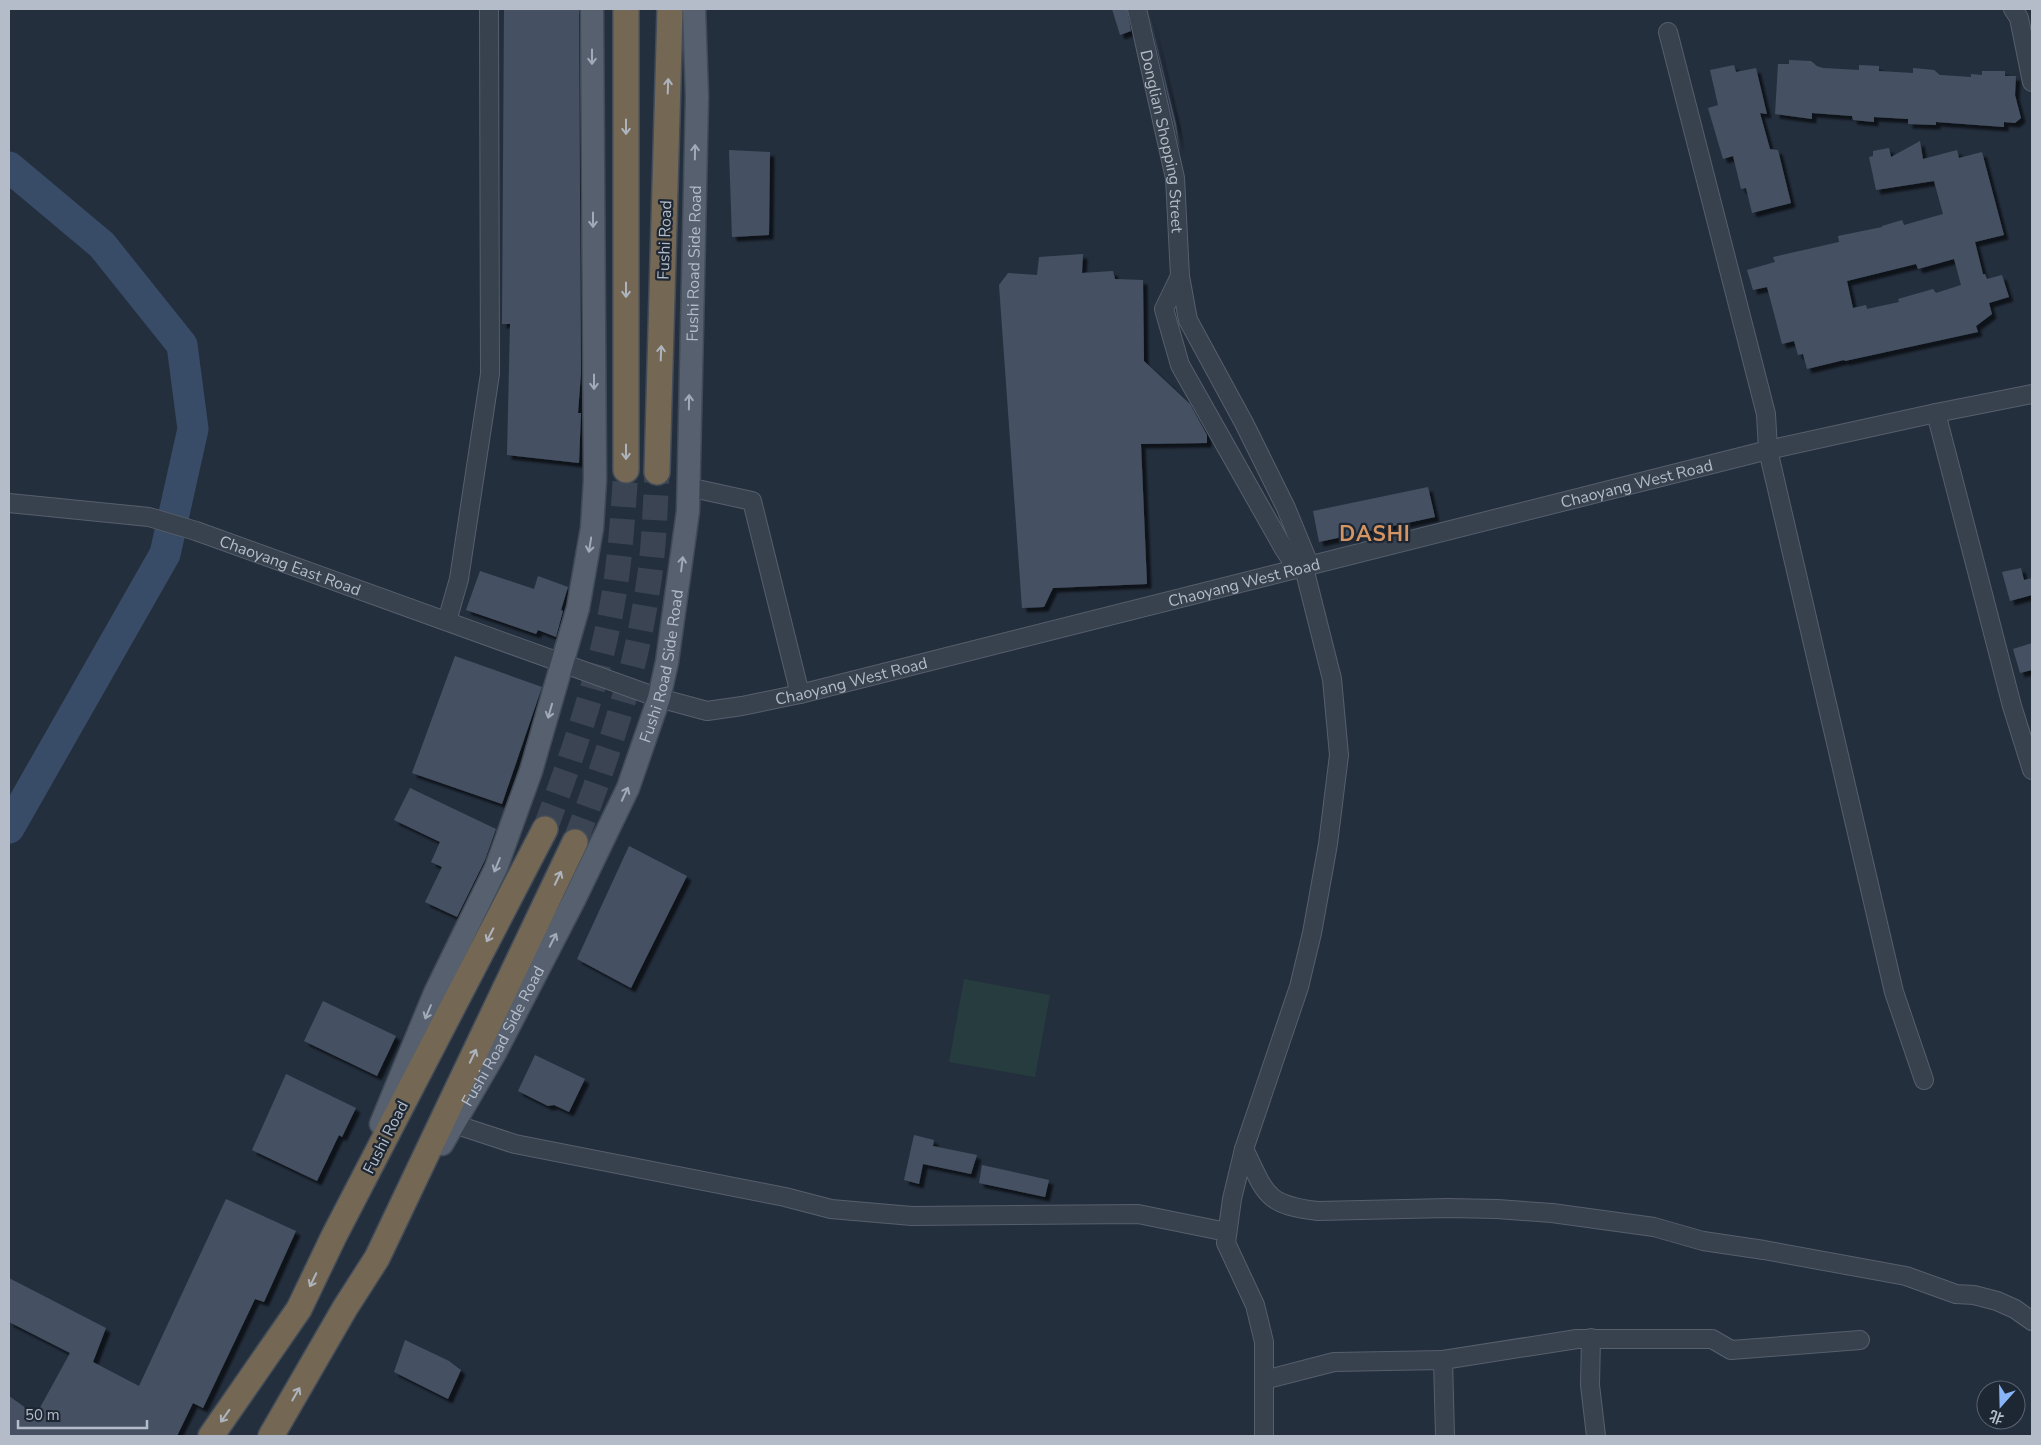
<svg xmlns="http://www.w3.org/2000/svg" width="2041" height="1445" font-family="'Nunito Sans','Noto Sans SC',sans-serif">
  <defs>
    <filter id="shadow"><feDropShadow dx="4.5" dy="4.5" stdDeviation="1" flood-color="#0009"/></filter>
  </defs>
  <rect width="100%" height="100%" fill="#242f3e"/>
  <polygon fill="#263c3f" points="964,979 1050,995 1035,1077 949,1062"/>
  <g fill="none" stroke-linecap="round" stroke-linejoin="round">
    <polyline stroke="#394c67" stroke-width="31" points="9,167 102,245 182,345 193,429 165,554 9,828"/>
  </g>
  <g fill="#455162" fill-rule="evenodd" filter="url(#shadow)">
    <polygon points="504,9 579,9 581,373 578,413 581,413 579,463 507,455 510,324 502,324"/>
    <polygon points="1112,9 1127,9 1131,31 1120,35"/>
    <polygon points="1148,9 1176,124 1180,151"/>
    <polygon points="1789,60 1811,61 1817,66 1823,68 1859,70 1859,65 1879,66 1879,71 1913,73 1913,68 1934,70 1940,75 1971,77 1971,74 1982,75 1982,71 2005,71 2005,76 2016,76 2015,95 2021,118 2015,123 2004,122 2004,127 1936,122 1936,125 1908,124 1908,119 1874,117 1874,122 1853,120 1852,116 1812,113 1812,119 1775,114 1778,64 1789,64"/>
    <polygon points="1734,65 1736,72 1756,68 1767,114 1760,113 1770,149 1778,150 1791,203 1752,213 1746,188 1741,189 1733,156 1723,159 1708,108 1718,105 1710,70"/>
    <path d="M 1920,141 L 1923,159 L 1957,150 L 1959,158 L 1982,152 L 2004,235 L 1975,242 L 1983,274 L 1985,274 L 1987,279 L 2002,275 L 2009,297 L 1989,303 L 1992,314 L 1976,326 L 1978,332 L 1845,361 L 1844,360 L 1807,369 L 1803,354 L 1798,355 L 1794,341 L 1782,344 L 1767,287 L 1753,290 L 1747,270 L 1775,262 L 1773,257 L 1839,242 L 1838,236 L 1882,227 L 1882,226 L 1902,220 L 1904,225 L 1943,214 L 1934,181 L 1876,190 L 1869,157 L 1873,156 L 1873,151 L 1889,148 L 1891,157 ZM 1954,259 L 1961,285 L 1936,293 L 1933,289 L 1898,299 L 1899,302 L 1867,309 L 1866,305 L 1853,308 L 1847,281 L 1916,264 L 1918,269 Z"/>
    <polygon points="729,150 770,152 769,235 732,237"/>
    <polygon points="1083,254 1082,273 1113,271 1115,279 1143,280 1144,361 1190,404 1207,435 1207,443 1141,444 1147,584 1053,588 1044,607 1022,608 999,285 1008,273 1037,275 1039,257"/>
    <polygon points="1428,487 1435,517 1319,542 1313,511"/>
    <polygon points="2021,568 2024,580 2032,578 2032,595 2010,601 2002,572"/>
    <polygon points="480,571 534,589 538,576 568,587 561,610 563,611 556,637 538,630 536,634 466,610"/>
    <polygon points="2032,643 2032,670 2020,673 2013,649"/>
    <polygon points="455,656 542,687 502,804 412,773"/>
    <polygon points="410,788 496,829 485,860 457,917 425,902 442,867 431,862 440,842 394,820"/>
    <polygon points="629,846 687,876 631,988 577,959"/>
    <polygon points="323,1001 396,1036 377,1076 304,1041"/>
    <polygon points="535,1055 585,1079 569,1112 554,1105 548,1106 518,1091"/>
    <polygon points="286,1074 356,1108 342,1137 339,1135 317,1181 252,1150"/>
    <polygon points="914,1135 934,1140 933,1146 977,1155 971,1174 923,1164 919,1184 904,1180"/>
    <polygon points="982,1165 1049,1180 1045,1197 979,1183"/>
    <polygon points="226,1199 296,1231 264,1302 255,1299 203,1408 193,1403 177,1436 9,1436 9,1396 36,1415 70,1353 9,1322 9,1278 106,1328 93,1362 139,1386"/>
    <polygon points="405,1340 449,1361 461,1370 448,1399 394,1372"/>
  </g>
  <g fill="none" stroke-linecap="round" stroke-linejoin="round">
    <g stroke="#3a4453" stroke-width="25" stroke-dasharray="25 12" stroke-linecap="butt">
      <path d="M 545,829 C 574,751 602,671 615,588 C 621,549 623,510 626,470"/>
      <path d="M 575,842 C 606,761 634,680 647,593 C 654,553 655,512 657,472"/>
    </g>
    <g stroke="#565f6c" stroke-width="20">
      <g id="minor">
        <path id="s1" d="M 1137,9 L 1175,178 L 1180,276 L 1188,320 L 1244,423 L 1286,508 L 1309,564"/>
        <polyline points="2013,9 2019,18 2032,82"/>
        <polyline points="1668,32 1766,414 1768,450 1894,992 1924,1080"/>
        <polyline points="1180,276 1164,309 1180,365 1284,549 1294,564 1304,568"/>
        <polyline points="1936,413 2012,706 2032,770"/>
        <polyline points="688,487 752,501 800,694"/>
        <path id="s2" d="M 9,503 L 149,517 L 196,531 L 659,698 L 707,711 L 742,706 L 800,694 L 1768,450 L 1936,413 L 2032,394"/>
        <polyline points="447,621 459,579 490,374 489,9"/>
        <polyline points="454,1124 515,1144 785,1197 831,1209 912,1216 1138,1214 1227,1232"/>
        <path d="M 1244,1149 C 1266,1194 1265,1205 1318,1211 L 1448,1208 L 1497,1209 L 1552,1213 L 1654,1227 L 1703,1241 L 1764,1250 L 1906,1276 L 1956,1294 L 1974,1295 L 1997,1301 L 2015,1309 L 2032,1321"/>
        <polyline points="1591,1338 1590,1385 1596,1436"/>
        <polyline points="1264,1380 1334,1362 1443,1360"/>
        <polyline points="1264,1436 1264,1342 1255,1305 1226,1243 1232,1199 1244,1149 1299,987 1312,933 1328,844 1339,755 1332,679 1304,568"/>
        <polyline points="1445,1436 1443,1360 1577,1339 1712,1339 1731,1350 1860,1340"/>
      </g>
    </g>
    <g stroke="#414a57" stroke-width="25">
      <g id="major">
        <polyline points="381,1124 435,993 496,868 531,771 578,608 592,528 595,480 592,9"/>
        <path id="s3" d="M 442,1144 L 495,1053 L 574,900 L 628,788 L 659,698 L 667,662 L 688,511 L 697,97 L 694,9"/>
      </g>
    </g>
    <g stroke="#434c59" stroke-width="28">
      <g id="highway">
        <polyline points="626,470 626,9"/>
        <polyline points="657,472 670,9"/>
        <polyline points="211,1436 299,1309 334,1236 545,829"/>
        <polyline points="271,1436 345,1308 377,1258 575,842"/>
      </g>
    </g>
    <use href="#minor" stroke="#38414e" stroke-width="18"/>
    <use href="#major" stroke="#56606e" stroke-width="22"/>
    <use href="#highway" stroke="#746855" stroke-width="25"/>
  </g>
  <defs><path id="oneway-shaft" d="M-6 0H5M1.5-3L5.5 0L1.5 3" fill="none" stroke-width="1.6" stroke-linecap="round" stroke-linejoin="round" transform="scale(1.25)"/></defs>
  <g stroke="#a1aab7">
    <use href="#oneway-shaft" transform="translate(592 57) rotate(90)"/>
    <use href="#oneway-shaft" transform="translate(695 152) rotate(-89)"/>
    <use href="#oneway-shaft" transform="translate(593 220) rotate(90)"/>
    <use href="#oneway-shaft" transform="translate(594 382) rotate(90)"/>
    <use href="#oneway-shaft" transform="translate(689 402) rotate(-89)"/>
    <use href="#oneway-shaft" transform="translate(590 545) rotate(99)"/>
    <use href="#oneway-shaft" transform="translate(682 564) rotate(-83)"/>
    <use href="#oneway-shaft" transform="translate(550 711) rotate(106)"/>
    <use href="#oneway-shaft" transform="translate(625 794) rotate(-65)"/>
    <use href="#oneway-shaft" transform="translate(497 865) rotate(112)"/>
    <use href="#oneway-shaft" transform="translate(553 940) rotate(-63)"/>
    <use href="#oneway-shaft" transform="translate(428 1012) rotate(113)"/>
  </g>
  <g stroke="#aeb4bd">
    <use href="#oneway-shaft" transform="translate(668 86) rotate(-88)"/>
    <use href="#oneway-shaft" transform="translate(626 127) rotate(90)"/>
    <use href="#oneway-shaft" transform="translate(626 290) rotate(90)"/>
    <use href="#oneway-shaft" transform="translate(661 353) rotate(-88)"/>
    <use href="#oneway-shaft" transform="translate(626 452) rotate(90)"/>
    <use href="#oneway-shaft" transform="translate(558 878) rotate(-65)"/>
    <use href="#oneway-shaft" transform="translate(490 935) rotate(117)"/>
    <use href="#oneway-shaft" transform="translate(473 1056) rotate(-65)"/>
    <use href="#oneway-shaft" transform="translate(313 1280) rotate(116)"/>
    <use href="#oneway-shaft" transform="translate(296 1394) rotate(-60)"/>
    <use href="#oneway-shaft" transform="translate(225 1416) rotate(125)"/>
  </g>
  <g text-anchor="middle" stroke-width="4.5" stroke-linejoin="round" paint-order="stroke">
    <g font-size="16" fill="#b4bcc9" stroke="#1d2633">
      <text dy="6" stroke="none"><textPath href="#s1" startOffset="135">Donglian Shopping Street</textPath></text>
      <text transform="translate(664 240) rotate(-88)" y="6">Fushi Road</text>
      <text dy="6" stroke="none"><textPath href="#s3" startOffset="934">Fushi Road Side Road</textPath></text>
      <text dy="6" stroke="none"><textPath href="#s2" startOffset="1689">Chaoyang West Road</textPath></text>
      <text dy="6" stroke="none"><textPath href="#s2" startOffset="290">Chaoyang East Road</textPath></text>
      <text dy="6" stroke="none"><textPath href="#s2" startOffset="1284">Chaoyang West Road</textPath></text>
      <text dy="6" stroke="none"><textPath href="#s3" startOffset="529">Fushi Road Side Road</textPath></text>
      <text dy="6" stroke="none"><textPath href="#s2" startOffset="879">Chaoyang West Road</textPath></text>
      <text dy="6" stroke="none"><textPath href="#s3" startOffset="124">Fushi Road Side Road</textPath></text>
      <text transform="translate(385 1137) rotate(-63)" y="6">Fushi Road</text>
    </g>
    <g font-size="21" font-weight="bold" letter-spacing="1" fill="#d59563" stroke="#1d2633">
      <text x="1375" y="541">DASHI</text>
    </g>
  </g>
  <rect width="2041" height="1445" fill="none" stroke="#b4bcc9" stroke-width="20"/>
  <g transform="translate(2001 1405) rotate(200)"><circle r="24" fill="#1d2633" stroke="#59626f"/>
  <path d="M0-4L9 19L0 12L-9 19Z" fill="#8ab4f8"/>
  <text y="-8" font-size="14" font-weight="bold" text-anchor="middle" fill="#b4bcc9">北</text>
  </g>
  <path d="M18 1420v8h129v-8" fill="none" stroke="#b4bcc9" stroke-width="2.5"/>
  <text x="25" y="1420" font-size="15" fill="#b4bcc9" stroke="#1d2633" stroke-width="4" paint-order="stroke">50 m</text>
</svg>
